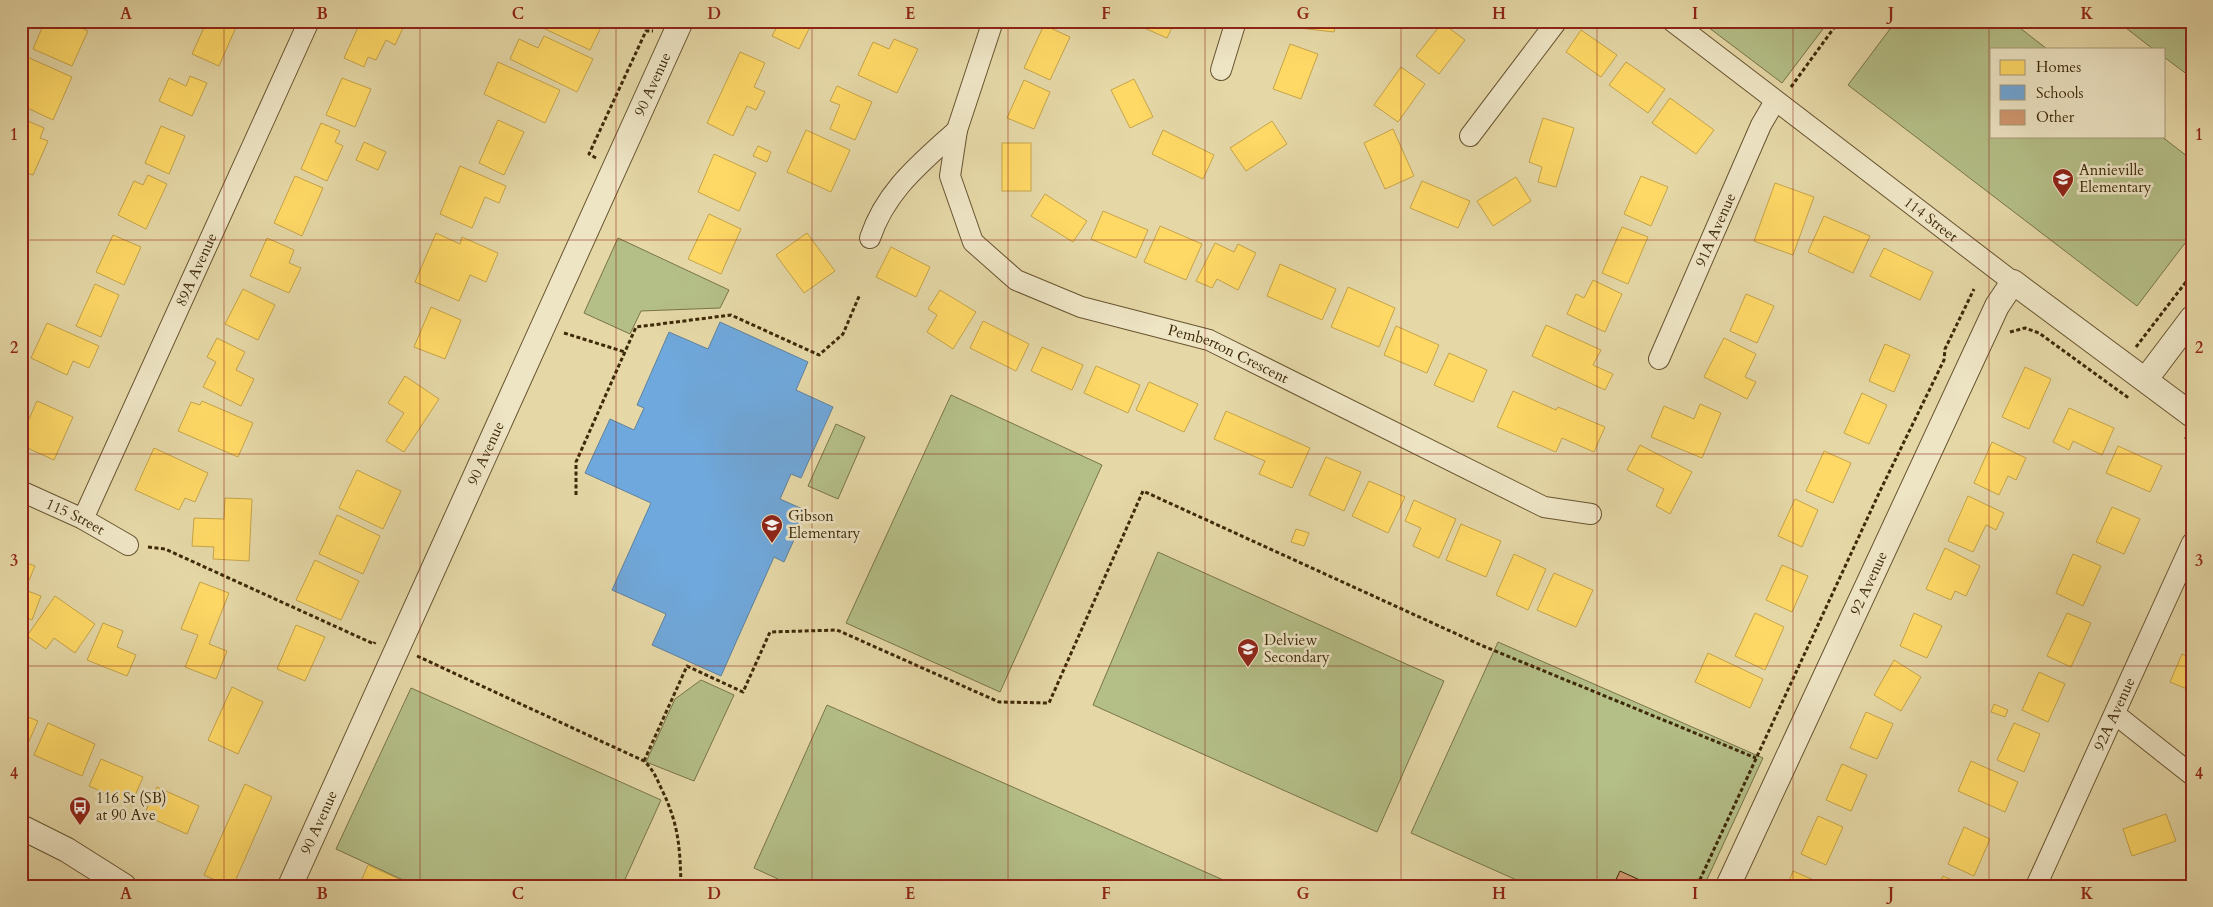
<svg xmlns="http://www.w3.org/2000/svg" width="2213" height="907" font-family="Cardo,serif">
  <rect width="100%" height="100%" fill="#e5d7a6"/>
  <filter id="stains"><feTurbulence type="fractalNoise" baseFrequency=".004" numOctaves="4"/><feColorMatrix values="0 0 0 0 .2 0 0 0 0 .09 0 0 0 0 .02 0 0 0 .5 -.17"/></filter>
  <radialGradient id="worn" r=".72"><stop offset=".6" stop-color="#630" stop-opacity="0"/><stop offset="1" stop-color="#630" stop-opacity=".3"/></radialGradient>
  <g fill="#b4be87" stroke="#797448">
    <polygon points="1700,21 1829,21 1782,83"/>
    <polygon points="1896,21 2011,21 2047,49 1992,49 1992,136 2161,136 2192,160 2192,234 2137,306 1848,85"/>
    <polygon points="2117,21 2192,21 2192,78 2164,57 2164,49 2153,49"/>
    <polygon points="618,238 729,290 720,308 641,311 630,334 584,313"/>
    <polygon points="951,395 1102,465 1000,692 846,623"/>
    <polygon points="836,424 865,437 838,499 808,486"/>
    <polygon points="1158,552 1444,681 1377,832 1093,705"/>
    <polygon points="1498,642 1763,758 1704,886 1530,886 1411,833"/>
    <polygon points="701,680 734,695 694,781 646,762 675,699"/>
    <polygon points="411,688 661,800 622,886 416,886 336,849"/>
    <polygon points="827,705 1237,886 793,886 754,868"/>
  </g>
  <g fill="#ffd966" stroke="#c5a44a">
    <polygon points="45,21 67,21 88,31 72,66 33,49"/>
    <polygon points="207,21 228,21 237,25 219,66 192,54"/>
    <polygon points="361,21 389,21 403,28 395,45 386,40 376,60 368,57 364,67 344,58"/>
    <polygon points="528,21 604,21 590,50"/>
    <polygon points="780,21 813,21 799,49 772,36"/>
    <polygon points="1144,21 1175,21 1167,38 1142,27"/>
    <polygon points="1282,21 1336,21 1334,32 1281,26"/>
    <polygon points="1442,23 1465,40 1439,74 1416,56"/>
    <polygon points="1044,25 1070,37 1050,80 1024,68"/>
    <polygon points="1581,30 1617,55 1601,77 1566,52"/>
    <polygon points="544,36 593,59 577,92 510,59 519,39 538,48"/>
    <polygon points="894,39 918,49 897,93 858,75 873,42 889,49"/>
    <polygon points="1290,44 1318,54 1301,99 1273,89"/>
    <polygon points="740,52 765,63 754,87 765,92 756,110 747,106 733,136 707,123"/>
    <polygon points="27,57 72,77 53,120 21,105 21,68"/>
    <polygon points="498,62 560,90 545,123 484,94"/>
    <polygon points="1626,62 1665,89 1648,113 1609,85"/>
    <polygon points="1401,67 1425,84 1398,122 1374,105"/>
    <polygon points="190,76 207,83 192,116 159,101 169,78 186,86"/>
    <polygon points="342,78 371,89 355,127 326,115"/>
    <polygon points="1134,79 1153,117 1130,128 1111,90"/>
    <polygon points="1024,80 1050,92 1034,129 1007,118"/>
    <polygon points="837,86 872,102 855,140 830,129 840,105 830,101"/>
    <polygon points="1670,98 1714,130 1696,154 1652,123"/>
    <polygon points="21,118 44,128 40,138 48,141 33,175 21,171"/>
    <polygon points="1543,118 1574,128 1556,187 1538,182 1542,167 1529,162"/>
    <polygon points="498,120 524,132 504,175 479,163"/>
    <polygon points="1272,121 1287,144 1246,171 1230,148"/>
    <polygon points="321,123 340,131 335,142 343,146 327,181 301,169"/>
    <polygon points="161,126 185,136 169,174 145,163"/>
    <polygon points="1393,129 1414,176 1385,189 1364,143"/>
    <polygon points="806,130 850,150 831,192 787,172"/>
    <polygon points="1163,130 1214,155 1203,179 1152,154"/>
    <polygon points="364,142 386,152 378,170 356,160"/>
    <rect x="1002" y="143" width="29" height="48"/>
    <polygon points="758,146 771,152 767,162 753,156"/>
    <polygon points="714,154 756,173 739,211 698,192"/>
    <polygon points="460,166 506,186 499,203 485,197 472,228 440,214"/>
    <polygon points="148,175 167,184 146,229 118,215 134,181 143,185"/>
    <polygon points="295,176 323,188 302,236 274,223"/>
    <polygon points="1641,176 1668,187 1651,226 1624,214"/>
    <polygon points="1516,177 1531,201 1493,226 1477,201"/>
    <polygon points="1422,181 1470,201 1458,228 1410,208"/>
    <polygon points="1775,183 1814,197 1793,255 1754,241"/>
    <polygon points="1045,194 1087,221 1073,242 1031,216"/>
    <polygon points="1103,211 1148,230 1136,258 1091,239"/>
    <polygon points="709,214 741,229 721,274 688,259"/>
    <polygon points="1824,216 1870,236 1853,273 1808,252"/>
    <polygon points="1160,226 1202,244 1186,280 1144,262"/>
    <polygon points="1622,227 1648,237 1628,284 1602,273"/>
    <polygon points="436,233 460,244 462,237 498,253 486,282 470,275 459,301 415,282"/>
    <polygon points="807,233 835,271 804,293 776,255"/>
    <polygon points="113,235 141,247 124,285 96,272"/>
    <polygon points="267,238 294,250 289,263 301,268 289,293 250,276"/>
    <polygon points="1215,243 1234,252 1238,244 1256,253 1238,290 1217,279 1212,288 1196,281"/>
    <polygon points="891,247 930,267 916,297 876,277"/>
    <polygon points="1884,248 1933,272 1920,300 1870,276"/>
    <polygon points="1280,264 1336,289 1322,320 1267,296"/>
    <polygon points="1593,280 1622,294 1605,332 1567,314 1576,294 1584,298"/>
    <polygon points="95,284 119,295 101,337 76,326"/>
    <polygon points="1348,287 1395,308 1379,347 1331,327"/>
    <polygon points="243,289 275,305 258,340 225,324"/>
    <polygon points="940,290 976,312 953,349 927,332 937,315 928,309"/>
    <polygon points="1746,294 1774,306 1757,343 1730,331"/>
    <polygon points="431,307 461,320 445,359 414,347"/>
    <polygon points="983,321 1029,344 1016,371 970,348"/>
    <polygon points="47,323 99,346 89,368 73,361 67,375 31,358"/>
    <polygon points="1546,325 1601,350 1593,365 1613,374 1605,390 1532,356"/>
    <polygon points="1396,326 1439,345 1427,373 1384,355"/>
    <polygon points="217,338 245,352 236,370 254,379 241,406 203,387 216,362 207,357"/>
    <polygon points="1724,338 1756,354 1745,377 1756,382 1747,399 1704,377"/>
    <polygon points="1885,344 1910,355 1894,392 1869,381"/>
    <polygon points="1042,347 1083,365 1072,390 1031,371"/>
    <polygon points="1449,353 1487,370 1473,402 1434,385"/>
    <polygon points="1096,366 1140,385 1128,413 1084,393"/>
    <polygon points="2025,367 2051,379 2029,429 2002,417"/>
    <polygon points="405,376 439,399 404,452 386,441 404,413 388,403"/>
    <polygon points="1149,382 1198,404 1184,432 1136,410"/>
    <polygon points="1513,391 1556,410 1558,407 1605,427 1594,452 1562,438 1556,452 1497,427"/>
    <polygon points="1862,393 1887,405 1869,444 1844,433"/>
    <polygon points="21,396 28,399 21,414"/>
    <polygon points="37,401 73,417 54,460 21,445 21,437"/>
    <polygon points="202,401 253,423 238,457 178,431 191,402 200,405"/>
    <polygon points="1700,404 1721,413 1702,458 1651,437 1664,406 1694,419"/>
    <polygon points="2069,408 2114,428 2102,455 2073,441 2069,450 2053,442"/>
    <polygon points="1226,411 1310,448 1292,488 1259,474 1265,461 1214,439"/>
    <polygon points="1992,442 2026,458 2016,480 2008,476 1999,495 1974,483"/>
    <polygon points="1640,445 1692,472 1670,514 1656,506 1664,489 1627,470"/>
    <polygon points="2118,446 2162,466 2150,492 2106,473"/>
    <polygon points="154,448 208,473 195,502 185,498 179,510 135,490"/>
    <polygon points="1824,451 1851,463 1833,503 1806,491"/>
    <polygon points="1326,457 1361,472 1344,511 1309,495"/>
    <polygon points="357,470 401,491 383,529 339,508"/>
    <polygon points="1369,481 1405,497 1388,533 1352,516"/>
    <polygon points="1968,496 2004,513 1996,530 1986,525 1973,552 1948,541"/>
    <polygon points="225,498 252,499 249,561 213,559 214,547 192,546 194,518 224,519"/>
    <polygon points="1795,499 1818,510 1802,547 1778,536"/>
    <polygon points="1414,500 1456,519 1439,558 1413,546 1421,528 1405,521"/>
    <polygon points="2112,507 2140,519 2124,554 2096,542"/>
    <polygon points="337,515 380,536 363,574 319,554"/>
    <polygon points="1461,524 1501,541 1486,577 1446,560"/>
    <polygon points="1296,529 1309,533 1304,546 1291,542"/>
    <polygon points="1945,548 1980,566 1966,596 1955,591 1951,600 1926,589"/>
    <polygon points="1514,554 1546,569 1528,610 1496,595"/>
    <polygon points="2073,554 2101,566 2083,606 2056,593"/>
    <polygon points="315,560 359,581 341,620 296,600"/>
    <polygon points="21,561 35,566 25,590 41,596 32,620 21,616"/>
    <polygon points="1782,565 1808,576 1792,612 1766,600"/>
    <polygon points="1554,573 1593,590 1576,627 1537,610"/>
    <polygon points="200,582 229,593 209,644 227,651 216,679 185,667 198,635 181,629"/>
    <polygon points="55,596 95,624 75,653 54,638 46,649 27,636"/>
    <polygon points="1755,613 1784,627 1765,670 1735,656"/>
    <polygon points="1914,613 1942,626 1927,658 1900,646"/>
    <polygon points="2067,613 2091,623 2071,667 2047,656"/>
    <polygon points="103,623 123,631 117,647 136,655 127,676 87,660"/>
    <polygon points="296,625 325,637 305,681 277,669"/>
    <polygon points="1708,653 1763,679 1750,708 1695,682"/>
    <polygon points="2182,654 2192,659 2192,691 2170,682"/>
    <polygon points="1894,660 1921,677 1901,711 1874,695"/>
    <polygon points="2039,672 2065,684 2048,722 2022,710"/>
    <polygon points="232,687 263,702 238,754 208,740"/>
    <polygon points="1994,704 2008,710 2005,717 1991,712"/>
    <polygon points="1866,712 1893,724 1877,759 1850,748"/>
    <polygon points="21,714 38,721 25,750 21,748"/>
    <polygon points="48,723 95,744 82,776 34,755"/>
    <polygon points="2014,723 2040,734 2024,772 1997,760"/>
    <polygon points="101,759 143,777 131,805 89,786"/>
    <polygon points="1971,761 2018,782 2005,812 1958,791"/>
    <polygon points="1842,764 1867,775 1851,811 1826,800"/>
    <polygon points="245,784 272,797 233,886 228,886 204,875"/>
    <polygon points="157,787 199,806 187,834 144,815"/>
    <polygon points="2166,814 2176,841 2132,856 2123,829"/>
    <polygon points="1818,816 1843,827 1826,865 1801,854"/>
    <polygon points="1964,827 1990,839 1974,876 1948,864"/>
    <polygon points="368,865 410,884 410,886 359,886"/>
    <polygon points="1793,871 1821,883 1820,886 1787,886"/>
    <polygon points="1943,876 1966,886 1938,886"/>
    <polygon points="1431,880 1474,883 1474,886 1431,886"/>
    <polygon points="2101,880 2113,886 2098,886"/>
  </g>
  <polygon fill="#6fa8dc" stroke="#60829c" points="720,322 808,362 796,390 833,407 801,478 791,474 780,499 807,511 784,562 774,557 721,676 652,645 666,614 612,590 651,503 585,473 610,419 634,430 644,408 637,405 669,332 708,349"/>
  <polygon fill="#d19870" stroke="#3e2908" points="1620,871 1651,885 1651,886 1613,886"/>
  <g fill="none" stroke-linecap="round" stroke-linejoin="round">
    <g stroke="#685430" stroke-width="22">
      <g id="minor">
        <path id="s1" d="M 993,21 L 957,130 L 950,176 L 973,242 L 1016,280 L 1081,307 L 1209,340 L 1544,507 L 1591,514"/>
        <path id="s2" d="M 1672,21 L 2013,282"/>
        <polyline points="1221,70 1236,21"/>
        <polyline points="1470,136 1557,21"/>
        <path d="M 870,238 C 886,190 921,163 957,130"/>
        <path id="s3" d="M 1659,359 L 1761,125 L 1775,101"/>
        <path id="s4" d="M 21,491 L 83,519 L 128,545"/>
        <path id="s5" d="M 83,519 L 309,21"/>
        <polyline points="2115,714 2192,775"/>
        <path id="s6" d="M 2036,886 L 2192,543"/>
      </g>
    </g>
    <g stroke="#685430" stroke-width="26">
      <g id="tertiary">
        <polyline points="2146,379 2192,318"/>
        <polyline points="21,827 67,850 124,886"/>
        <path id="s7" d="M 290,886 L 681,21"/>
        <path id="s8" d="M 1728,886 L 1997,306 L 2013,282 L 2192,415"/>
      </g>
    </g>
    <g stroke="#3e2908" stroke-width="3" stroke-dasharray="4 2.5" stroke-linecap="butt">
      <polyline points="1791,87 1839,21"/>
      <polyline points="596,158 589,154 646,31 653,31"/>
      <polyline points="2010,332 2025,328 2039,333 2130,399"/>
      <polyline points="564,333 625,352"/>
      <polyline points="2136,347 2192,274"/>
      <polyline points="2185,437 2192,442"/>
      <polyline points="576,495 576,462 636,327 731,315 819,355 843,334 860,294"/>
      <polyline points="148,547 165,549 374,644 375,642"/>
      <path d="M 417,656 L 644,761 C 653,769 657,779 662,790 C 679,825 680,848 681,886"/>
      <polyline points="644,761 687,666 743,692 770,632 837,630 999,702 1049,703 1143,491 1483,646 1756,758"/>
      <polyline points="1697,886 1880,491 1944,360 1945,349 1974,289"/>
    </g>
    <use href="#minor" stroke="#eee5c5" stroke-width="20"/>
    <use href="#tertiary" stroke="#eee5c5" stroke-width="24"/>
  </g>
  <path fill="none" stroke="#8f2418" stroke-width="1" stroke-opacity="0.55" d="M 224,21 L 224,886M 420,21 L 420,886M 616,21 L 616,886M 812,21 L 812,886M 1008,21 L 1008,886M 1205,21 L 1205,886M 1401,21 L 1401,886M 1597,21 L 1597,886M 1793,21 L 1793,886M 1989,21 L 1989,886M 21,240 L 2192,240M 21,454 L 2192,454M 21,666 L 2192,666"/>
  <defs>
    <g id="school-pin" transform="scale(1.125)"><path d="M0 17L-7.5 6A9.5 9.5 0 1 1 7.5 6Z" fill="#8f2418" stroke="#eee5c5"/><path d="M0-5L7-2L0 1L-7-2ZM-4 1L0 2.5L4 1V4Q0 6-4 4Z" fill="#fff"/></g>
    <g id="bus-pin" transform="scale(1.125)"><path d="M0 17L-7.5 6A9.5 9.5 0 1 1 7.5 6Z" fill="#8f2418" stroke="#eee5c5"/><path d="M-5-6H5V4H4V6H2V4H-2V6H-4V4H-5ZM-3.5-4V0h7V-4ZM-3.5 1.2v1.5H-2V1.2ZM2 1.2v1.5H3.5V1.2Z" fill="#fff"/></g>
  </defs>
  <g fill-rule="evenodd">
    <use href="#school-pin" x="2063" y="179"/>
    <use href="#school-pin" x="772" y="525"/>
    <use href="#school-pin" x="1248" y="649"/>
    <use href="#bus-pin" x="80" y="807"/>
  </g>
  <g text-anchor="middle" stroke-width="5" stroke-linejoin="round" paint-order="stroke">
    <g font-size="15" fill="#3e2908" stroke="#eee5c5">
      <text dy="5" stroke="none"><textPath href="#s7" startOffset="880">90 Avenue</textPath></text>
      <text dy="5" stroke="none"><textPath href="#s2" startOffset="326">114 Street</textPath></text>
      <text dy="5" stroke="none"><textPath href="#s3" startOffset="141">91A Avenue</textPath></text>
      <text dy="5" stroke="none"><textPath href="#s5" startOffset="274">89A Avenue</textPath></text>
      <text dy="5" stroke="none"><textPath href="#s1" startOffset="514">Pemberton Crescent</textPath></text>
      <text dy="5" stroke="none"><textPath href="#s7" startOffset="475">90 Avenue</textPath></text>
      <text dy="5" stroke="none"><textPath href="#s4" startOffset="60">115 Street</textPath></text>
      <text dy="5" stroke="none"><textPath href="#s8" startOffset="334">92 Avenue</textPath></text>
      <text dy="5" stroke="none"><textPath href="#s6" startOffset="189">92A Avenue</textPath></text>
      <text dy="5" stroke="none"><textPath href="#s7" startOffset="70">90 Avenue</textPath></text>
    </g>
    <g font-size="15" fill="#3e2908" stroke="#eee5c5" text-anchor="start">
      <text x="2079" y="175">Annieville<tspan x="2079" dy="17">Elementary</tspan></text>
      <text x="788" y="521">Gibson<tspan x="788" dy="17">Elementary</tspan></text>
      <text x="1264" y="645">Delview<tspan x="1264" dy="17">Secondary</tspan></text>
      <text x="96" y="803">116 St (SB)<tspan x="96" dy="17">at 90 Ave</tspan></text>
    </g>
  </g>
  <rect width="2213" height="907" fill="none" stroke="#e5d7a6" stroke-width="55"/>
  <rect x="1990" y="48" width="175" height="90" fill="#eee5c5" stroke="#a89a79"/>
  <rect x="2000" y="60" width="25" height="15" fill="#ffd966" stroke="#a89a79"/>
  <text x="2036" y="72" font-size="15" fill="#3e2908">Homes</text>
  <rect x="2000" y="85" width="25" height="15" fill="#6fa8dc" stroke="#a89a79"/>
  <text x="2036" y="98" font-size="15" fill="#3e2908">Schools</text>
  <rect x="2000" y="110" width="25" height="15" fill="#d19870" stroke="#a89a79"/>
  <text x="2036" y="122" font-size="15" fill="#3e2908">Other</text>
  <rect x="28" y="28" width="2158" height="852" fill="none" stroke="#8f2418" stroke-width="2"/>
  <g font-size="16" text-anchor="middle" font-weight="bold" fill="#8f2418">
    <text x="126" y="19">A</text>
    <text x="322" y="19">B</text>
    <text x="518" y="19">C</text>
    <text x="714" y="19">D</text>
    <text x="910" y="19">E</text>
    <text x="1106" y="19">F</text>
    <text x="1303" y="19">G</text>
    <text x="1499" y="19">H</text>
    <text x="1695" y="19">I</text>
    <text x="1891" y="19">J</text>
    <text x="2087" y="19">K</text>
    <text x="14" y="140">1</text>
    <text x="2199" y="140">1</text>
    <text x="14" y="353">2</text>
    <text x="2199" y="353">2</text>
    <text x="14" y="566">3</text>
    <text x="2199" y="566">3</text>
    <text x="14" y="779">4</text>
    <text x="2199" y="779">4</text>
    <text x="126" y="899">A</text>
    <text x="322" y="899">B</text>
    <text x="518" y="899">C</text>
    <text x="714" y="899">D</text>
    <text x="910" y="899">E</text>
    <text x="1106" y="899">F</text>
    <text x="1303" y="899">G</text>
    <text x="1499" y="899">H</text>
    <text x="1695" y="899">I</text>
    <text x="1891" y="899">J</text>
    <text x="2087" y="899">K</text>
  </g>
  <rect width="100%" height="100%" filter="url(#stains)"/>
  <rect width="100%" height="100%" fill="url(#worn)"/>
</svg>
